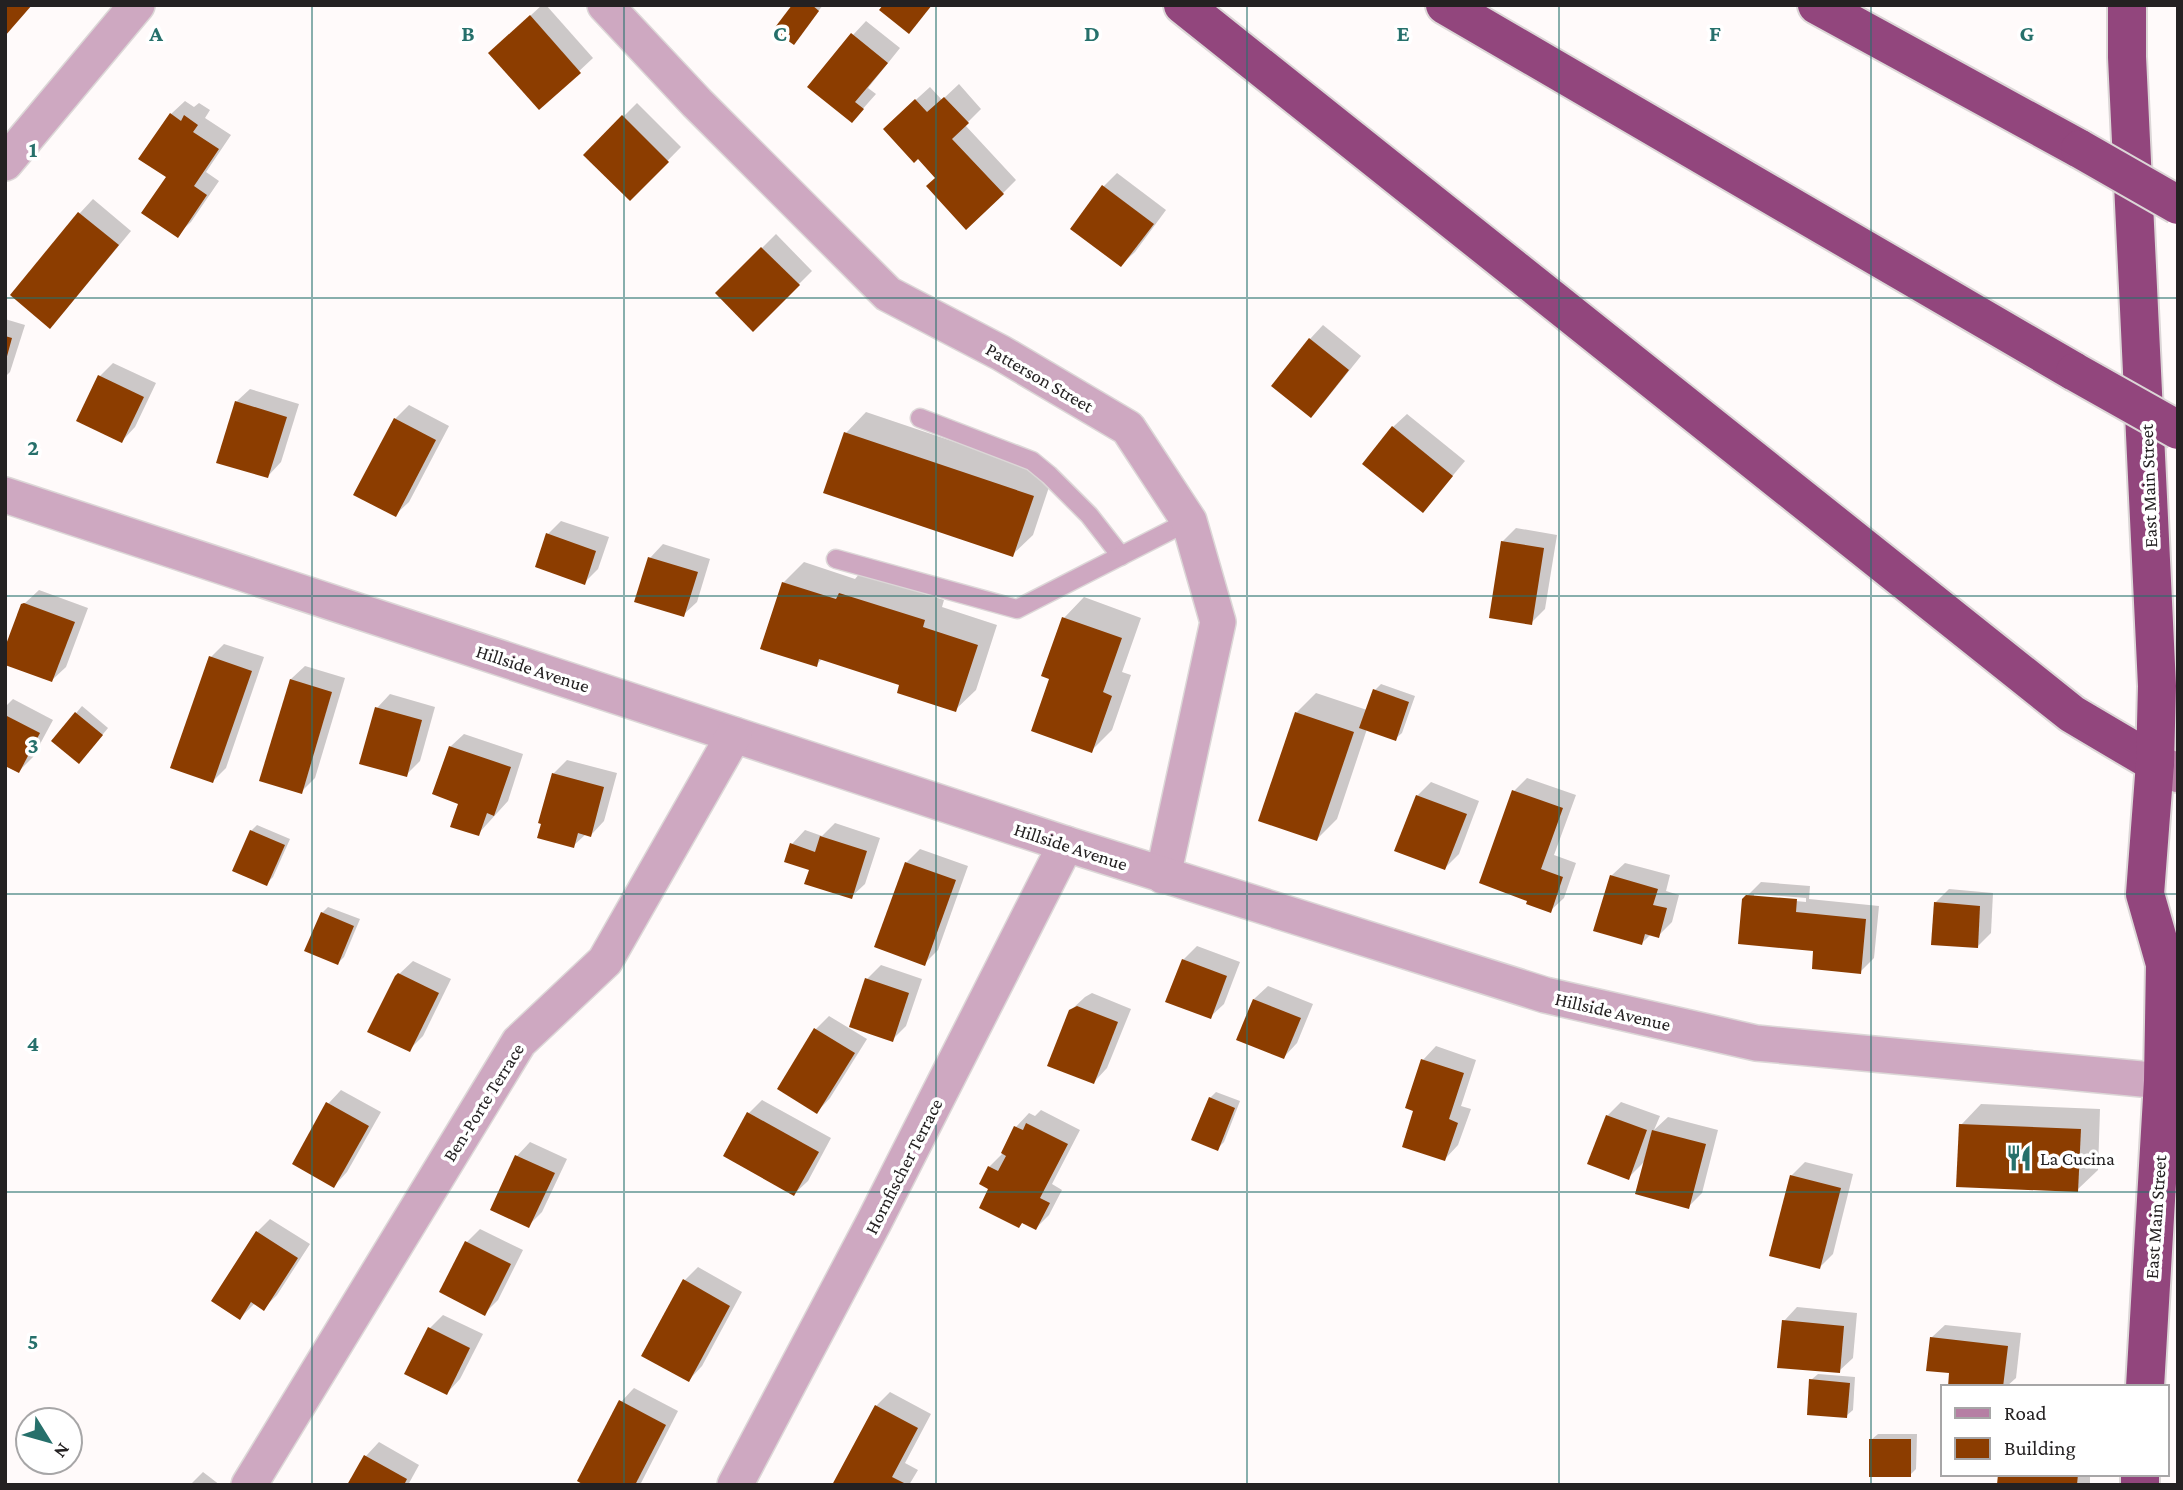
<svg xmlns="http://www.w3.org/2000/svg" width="2183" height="1490" font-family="'Crimson Pro',serif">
  <rect width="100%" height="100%" fill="#fffafa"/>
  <g fill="#0003" fill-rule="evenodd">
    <polygon points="542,5 546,5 593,58 540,108 504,40"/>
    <polygon points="795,5 823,5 794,43"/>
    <polygon points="866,21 900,48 868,88 876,94 852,121 853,35"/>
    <polygon points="959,84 981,109 965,125 1016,180 1003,193 937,177 898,116 930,87 942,100"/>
    <polygon points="185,101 194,107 199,103 210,110 205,118 231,135 206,172 219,181 191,222 177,235 171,114"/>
    <polygon points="637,103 681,147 630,199 585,155"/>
    <polygon points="1117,173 1166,210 1135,252 1121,265 1103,187"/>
    <polygon points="93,199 131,231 63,313 50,326 12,295 80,213"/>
    <polygon points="776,234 812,271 753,330 717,293"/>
    <polygon points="5,319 25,325 10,372 5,377"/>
    <polygon points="1323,325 1361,356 1324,402 1311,415 1273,385 1310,339"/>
    <polygon points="113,363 156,383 135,427 122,441 100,376"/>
    <polygon points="250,389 299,404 281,462 268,476 236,402"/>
    <polygon points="409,405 449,426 409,502 395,515 356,494 395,419"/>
    <polygon points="866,412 1053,475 1033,535 1012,555 846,433"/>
    <polygon points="1407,414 1465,461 1423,511 1393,427"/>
    <polygon points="561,521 609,537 598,569 584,583 548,534"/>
    <polygon points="1516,528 1557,535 1545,609 1531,623 1502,542"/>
    <polygon points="663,544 710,559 697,602 683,615 650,558"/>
    <polygon points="804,562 855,579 860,573 944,600 942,607 997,625 976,690 955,710 901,684 823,658 816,665 783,583"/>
    <polygon points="39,590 88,608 66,667 52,680 23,605"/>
    <polygon points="1084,597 1141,618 1122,672 1131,675 1112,730 1091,751 1051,678 1064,618"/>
    <polygon points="224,644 264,657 226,768 213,781 211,657"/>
    <polygon points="305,666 345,678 315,778 301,792 291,679"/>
    <polygon points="1381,684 1415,696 1402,733 1395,739 1367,729 1337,819 1317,839 1296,713 1316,693 1367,710 1375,690"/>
    <polygon points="390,694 435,707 420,761 406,775 377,708"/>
    <polygon points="13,699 53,720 33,757 19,771 5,764 5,707"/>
    <polygon points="82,706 108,728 85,756 53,741"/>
    <polygon points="464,734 523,754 508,801 478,834 460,802 450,747"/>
    <polygon points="567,760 617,773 604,821 591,835 586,834 573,846 553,774"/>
    <polygon points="1527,778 1576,795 1554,855 1576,863 1564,898 1550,911 1514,791"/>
    <polygon points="1431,782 1479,801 1459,854 1445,868 1417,796"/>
    <polygon points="835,823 880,838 865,884 851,897 792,844 805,830 822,836"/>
    <polygon points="257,825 290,839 273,877 266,884 251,831"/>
    <polygon points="920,849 968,866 938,950 924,964 906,863"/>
    <polygon points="1625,863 1670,875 1666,891 1679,895 1672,922 1658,936 1651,934 1642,943 1611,876"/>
    <path d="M 1761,882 L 1810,886 L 1809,899 L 1879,906 L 1874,958 L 1860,972 L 1815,949 L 1747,896 ZM 1754,894 L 1806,898 L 1806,902 L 1754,897 Z"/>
    <polygon points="1949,889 1993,893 1991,933 1977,947 1935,903"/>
    <polygon points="328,907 360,919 344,957 338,963 322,913"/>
    <polygon points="1197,946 1240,962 1224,1004 1210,1017 1183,960"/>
    <polygon points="413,961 451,979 423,1036 409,1050 396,977"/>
    <polygon points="881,965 922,979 906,1026 892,1040 867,979"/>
    <polygon points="1268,986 1313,1004 1297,1043 1284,1057 1254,999"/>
    <polygon points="1092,993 1131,1009 1107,1068 1094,1082 1070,1011 1085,997"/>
    <polygon points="829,1016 867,1039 830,1098 817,1112 816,1029"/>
    <polygon points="1436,1046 1476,1060 1461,1106 1471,1109 1458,1145 1445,1159 1415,1110 1423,1060"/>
    <polygon points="341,1090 381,1112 347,1172 334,1186 328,1104"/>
    <polygon points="1216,1092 1240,1101 1224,1142 1217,1149 1210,1098"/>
    <polygon points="762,1100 831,1138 808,1181 794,1194 749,1113"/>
    <polygon points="1621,1102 1660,1116 1654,1130 1668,1117 1718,1130 1702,1193 1688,1207 1646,1160 1628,1178 1607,1116"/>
    <polygon points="1981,1104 2100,1109 2098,1170 2077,1190 1961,1125"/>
    <polygon points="1041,1110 1080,1130 1052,1184 1062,1190 1049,1215 1036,1228 991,1188 989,1167 1002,1154 1016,1127 1029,1113 1035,1116"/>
    <polygon points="530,1142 567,1159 542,1212 528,1226 492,1209 517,1156"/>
    <polygon points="1805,1162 1853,1174 1833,1254 1820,1267 1791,1176"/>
    <polygon points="270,1219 310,1244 277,1295 264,1308 255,1303 240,1318 257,1232"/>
    <polygon points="480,1229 523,1250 498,1300 484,1314 467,1242"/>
    <polygon points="698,1267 742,1292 702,1366 689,1380 684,1281"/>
    <polygon points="1797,1307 1857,1313 1853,1358 1839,1371 1784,1321"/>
    <polygon points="443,1315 483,1334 460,1379 447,1393 430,1328"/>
    <polygon points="1945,1325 2021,1333 2016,1378 2006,1387 1964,1387 1931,1338"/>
    <polygon points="1818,1374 1855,1377 1853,1410 1846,1416 1811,1380"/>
    <polygon points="634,1388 678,1411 640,1485 588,1485 621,1402"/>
    <polygon points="890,1392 931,1414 905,1463 918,1470 909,1485 834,1485 876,1406"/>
    <polygon points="1878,1434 1917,1434 1916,1469 1910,1475 1871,1440"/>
    <polygon points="379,1442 419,1465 408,1485 349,1485 366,1456"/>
    <polygon points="203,1472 220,1485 190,1485"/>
    <polygon points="2000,1474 2090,1474 2090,1485 1999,1485"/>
  </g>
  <g fill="#8c3d00">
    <polygon points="5,5 32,5 5,36"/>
    <polygon points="792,5 812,5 819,11 794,45 773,30"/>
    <polygon points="883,5 932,5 909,34 879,10"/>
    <polygon points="530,15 581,73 539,110 488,53"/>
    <polygon points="851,33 888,63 855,102 864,109 852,123 807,87"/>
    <polygon points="944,97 969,123 952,139 1004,194 966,230 926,186 935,178 918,159 914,163 883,129 915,99 927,112"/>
    <polygon points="170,113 181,121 184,115 198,125 193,132 219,149 194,186 207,195 178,238 141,213 166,177 138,159"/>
    <polygon points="622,115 669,162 630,201 583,155"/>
    <polygon points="1102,185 1154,224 1121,267 1070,229"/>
    <polygon points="78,212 119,245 50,329 10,295"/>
    <polygon points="761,247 800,285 753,332 715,293"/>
    <polygon points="5,336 12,338 6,360 5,359"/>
    <polygon points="1309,338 1349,370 1311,418 1271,386"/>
    <polygon points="98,375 144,397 122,443 76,421"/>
    <polygon points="235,401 287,417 268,478 216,463"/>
    <polygon points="394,418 436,440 396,517 353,495"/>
    <polygon points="1392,426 1453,476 1423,513 1362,464"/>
    <polygon points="844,432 1034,496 1013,557 823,493"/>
    <polygon points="546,533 596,551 585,585 535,567"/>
    <polygon points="1501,541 1544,548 1532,625 1489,618"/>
    <polygon points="648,557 698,572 684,617 634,602"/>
    <polygon points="782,582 836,599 839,593 925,620 923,627 978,645 956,712 897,693 899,685 819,659 817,667 760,649"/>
    <polygon points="24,603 75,622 52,682 5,665 5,647 21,604"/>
    <polygon points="1062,617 1122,638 1103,692 1112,696 1092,753 1031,731 1049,679 1041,676"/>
    <polygon points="209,656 252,671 213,783 170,768"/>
    <polygon points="290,679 332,692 302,794 259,781"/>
    <polygon points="1373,689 1409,702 1396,741 1359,728"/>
    <polygon points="375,707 422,720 407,777 359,764"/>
    <polygon points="75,712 103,735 79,764 51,741"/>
    <polygon points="1295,712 1354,732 1317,841 1258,821"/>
    <polygon points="5,715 40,733 19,773 5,766"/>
    <polygon points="449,746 511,767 494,816 487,813 479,836 450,827 458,804 432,794"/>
    <polygon points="552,773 604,787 591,837 578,833 574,848 537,838 541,824 538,823"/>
    <polygon points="1512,790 1563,808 1541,869 1563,877 1551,913 1526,904 1527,901 1479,883"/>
    <polygon points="1416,795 1467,814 1445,870 1394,851"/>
    <polygon points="250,830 285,845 267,886 232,871"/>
    <polygon points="820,836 867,851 852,899 804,884 809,870 784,862 790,843 815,852"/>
    <polygon points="905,862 956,880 925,966 874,947"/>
    <polygon points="1610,875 1658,889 1653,905 1667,908 1659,938 1645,934 1642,945 1593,931"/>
    <polygon points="1746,895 1797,899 1796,912 1866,919 1861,974 1812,969 1813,951 1738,944 1742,899"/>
    <polygon points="1934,902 1980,906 1978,948 1931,945"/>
    <polygon points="321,912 354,926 338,965 304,951"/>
    <polygon points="1182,959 1227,976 1211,1019 1165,1002"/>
    <polygon points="398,973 439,993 410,1052 367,1032 395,976"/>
    <polygon points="865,978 909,993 893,1042 849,1027"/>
    <polygon points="1253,999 1301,1018 1284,1059 1236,1040"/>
    <polygon points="1077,1006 1118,1022 1094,1084 1047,1066 1069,1010"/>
    <polygon points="814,1028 855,1053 817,1114 777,1089"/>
    <polygon points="1421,1059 1464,1073 1449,1119 1458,1123 1445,1161 1402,1147 1413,1111 1405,1108"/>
    <polygon points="1209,1097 1235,1108 1218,1151 1191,1140"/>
    <polygon points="326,1102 369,1126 334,1188 292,1164"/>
    <polygon points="747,1112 819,1152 794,1196 723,1156"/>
    <polygon points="1606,1115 1647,1130 1629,1180 1587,1164"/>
    <polygon points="1026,1123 1068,1144 1040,1198 1050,1203 1036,1230 1022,1223 1019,1228 979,1208 988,1189 979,1184 988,1166 998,1171 1006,1156 1001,1153 1014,1126 1023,1130"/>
    <polygon points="1959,1124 2081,1129 2078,1192 1956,1187"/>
    <polygon points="1652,1130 1706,1144 1689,1209 1635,1194"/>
    <polygon points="515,1155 555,1173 529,1228 490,1210"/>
    <polygon points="1790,1175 1841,1188 1820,1269 1769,1256"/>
    <polygon points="256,1231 298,1258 264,1311 251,1302 240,1320 211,1301"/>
    <polygon points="465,1241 511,1264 485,1316 439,1292"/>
    <polygon points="683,1279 730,1306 689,1382 641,1356"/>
    <polygon points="1782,1320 1844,1326 1840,1373 1777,1368"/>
    <polygon points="428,1327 470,1348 447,1395 404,1374"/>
    <polygon points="1930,1337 2008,1346 2003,1387 1948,1387 1949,1373 1926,1371"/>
    <polygon points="1809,1379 1850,1383 1847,1418 1807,1415"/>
    <polygon points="619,1400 666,1425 635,1485 584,1485 577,1481"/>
    <polygon points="875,1405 918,1428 892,1477 908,1485 832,1485"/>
    <rect x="1869" y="1439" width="42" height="38"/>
    <polygon points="364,1455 407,1479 404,1485 347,1485"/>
    <polygon points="1998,1474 2078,1474 2077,1485 1997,1485"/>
  </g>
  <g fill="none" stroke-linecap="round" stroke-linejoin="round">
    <g stroke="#dcd7d7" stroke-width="21">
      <g id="lane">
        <polyline points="920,418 1032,461 1049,475 1089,515 1121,556"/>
        <polyline points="836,559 1017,609 1189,521"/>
      </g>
    </g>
    <g stroke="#dcd7d7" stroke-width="38">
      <g id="street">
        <polyline points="605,5 697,103 888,294 1001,353 1128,428 1189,521 1218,622 1163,876"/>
        <polyline points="5,163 137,5"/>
        <polyline points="5,495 1066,844 1545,995 1756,1043 2163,1081"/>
        <polyline points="249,1485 519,1042 605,961 734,735"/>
        <polyline points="735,1485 874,1222 1066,844"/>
      </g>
    </g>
    <g stroke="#dcd7d7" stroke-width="42">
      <polyline id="secondary" points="2155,763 2178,773"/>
    </g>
    <g stroke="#dcd7d7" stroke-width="42">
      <g id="highway">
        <polyline points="1183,5 2072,714 2155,763"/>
        <polyline points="1445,5 2075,372"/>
        <polyline points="1817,5 2080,149"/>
        <polyline points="2127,5 2127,57 2157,686 2155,763 2145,894 2165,964 2163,1081 2145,1387"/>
        <polyline points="2140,1485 2140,1474"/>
      </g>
    </g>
    <use href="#lane" stroke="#cea8c1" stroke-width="18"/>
    <use href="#street" stroke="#cea8c1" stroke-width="35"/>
    <use href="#secondary" stroke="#b67fa4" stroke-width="38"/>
    <use href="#highway" stroke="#92467d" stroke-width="38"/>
    <g stroke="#dcd7d7" stroke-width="42" stroke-linecap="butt">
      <g id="highway-bridge">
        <polyline points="2080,149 2178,205"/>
        <polyline points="2075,372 2178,430"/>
      </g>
    </g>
    <use href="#highway-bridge" stroke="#92467d" stroke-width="38"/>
  </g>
  <path fill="none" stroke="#26706b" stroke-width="2" stroke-opacity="0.55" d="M 312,5 L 312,1485M 624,5 L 624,1485M 936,5 L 936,1485M 1247,5 L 1247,1485M 1559,5 L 1559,1485M 1871,5 L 1871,1485M 5,298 L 2178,298M 5,596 L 2178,596M 5,894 L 2178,894M 5,1192 L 2178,1192"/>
  <defs>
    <g id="restaurant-bare" transform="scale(2.1)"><path d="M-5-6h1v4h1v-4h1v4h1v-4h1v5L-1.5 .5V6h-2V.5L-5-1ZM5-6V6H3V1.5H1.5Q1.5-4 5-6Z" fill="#26706b" stroke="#fff" stroke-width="2.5" paint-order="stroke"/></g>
  </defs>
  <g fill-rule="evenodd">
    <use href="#restaurant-bare" x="2019" y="1158"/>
  </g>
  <g text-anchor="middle" stroke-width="7" stroke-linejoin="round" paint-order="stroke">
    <g font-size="19" fill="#242122" stroke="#fff">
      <text transform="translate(1040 377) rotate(30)" y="7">Patterson Street</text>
      <text transform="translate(2148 486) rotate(-92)" y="7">East Main Street</text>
      <text transform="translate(533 668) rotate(18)" y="7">Hillside Avenue</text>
      <text transform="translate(1071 846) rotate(18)" y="7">Hillside Avenue</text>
      <text transform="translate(1613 1011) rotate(13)" y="7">Hillside Avenue</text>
      <text transform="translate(483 1102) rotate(-58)" y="7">Ben-Porte Terrace</text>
      <text transform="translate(903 1166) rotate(-63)" y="7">Hornfischer Terrace</text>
      <text transform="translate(2155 1217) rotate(-86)" y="7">East Main Street</text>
    </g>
    <g font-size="19" fill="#242122" stroke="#fff" text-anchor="start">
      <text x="2040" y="1165">La Cucina</text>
    </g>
  </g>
  <g font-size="23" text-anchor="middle" font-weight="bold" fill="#26706b" stroke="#fff" stroke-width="7" stroke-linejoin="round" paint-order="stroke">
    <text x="156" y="41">A</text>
    <text x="468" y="41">B</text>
    <text x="780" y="41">C</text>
    <text x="1092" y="41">D</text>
    <text x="1403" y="41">E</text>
    <text x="1715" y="41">F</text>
    <text x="2027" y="41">G</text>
    <text x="33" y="157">1</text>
    <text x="33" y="455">2</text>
    <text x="33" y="753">3</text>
    <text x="33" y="1051">4</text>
    <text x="33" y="1349">5</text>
  </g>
  <rect width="2183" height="1490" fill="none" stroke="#242122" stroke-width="14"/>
  <rect x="1941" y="1385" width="228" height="91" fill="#ffffff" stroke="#a7a6a7" stroke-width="2"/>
  <rect x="1955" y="1408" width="35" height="10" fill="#b67fa4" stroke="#a7a6a7" stroke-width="2"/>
  <text x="2004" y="1420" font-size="21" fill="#242122">Road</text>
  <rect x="1955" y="1438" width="35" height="21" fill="#8c3d00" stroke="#a7a6a7" stroke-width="2"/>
  <text x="2004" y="1455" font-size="21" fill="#242122">Building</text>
  <g transform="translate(49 1441) rotate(127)"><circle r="33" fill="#ffffff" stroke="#a7a6a7" stroke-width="2"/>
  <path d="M0-5L12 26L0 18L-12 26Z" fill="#26706b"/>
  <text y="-10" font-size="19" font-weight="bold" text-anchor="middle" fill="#242122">N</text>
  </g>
</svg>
